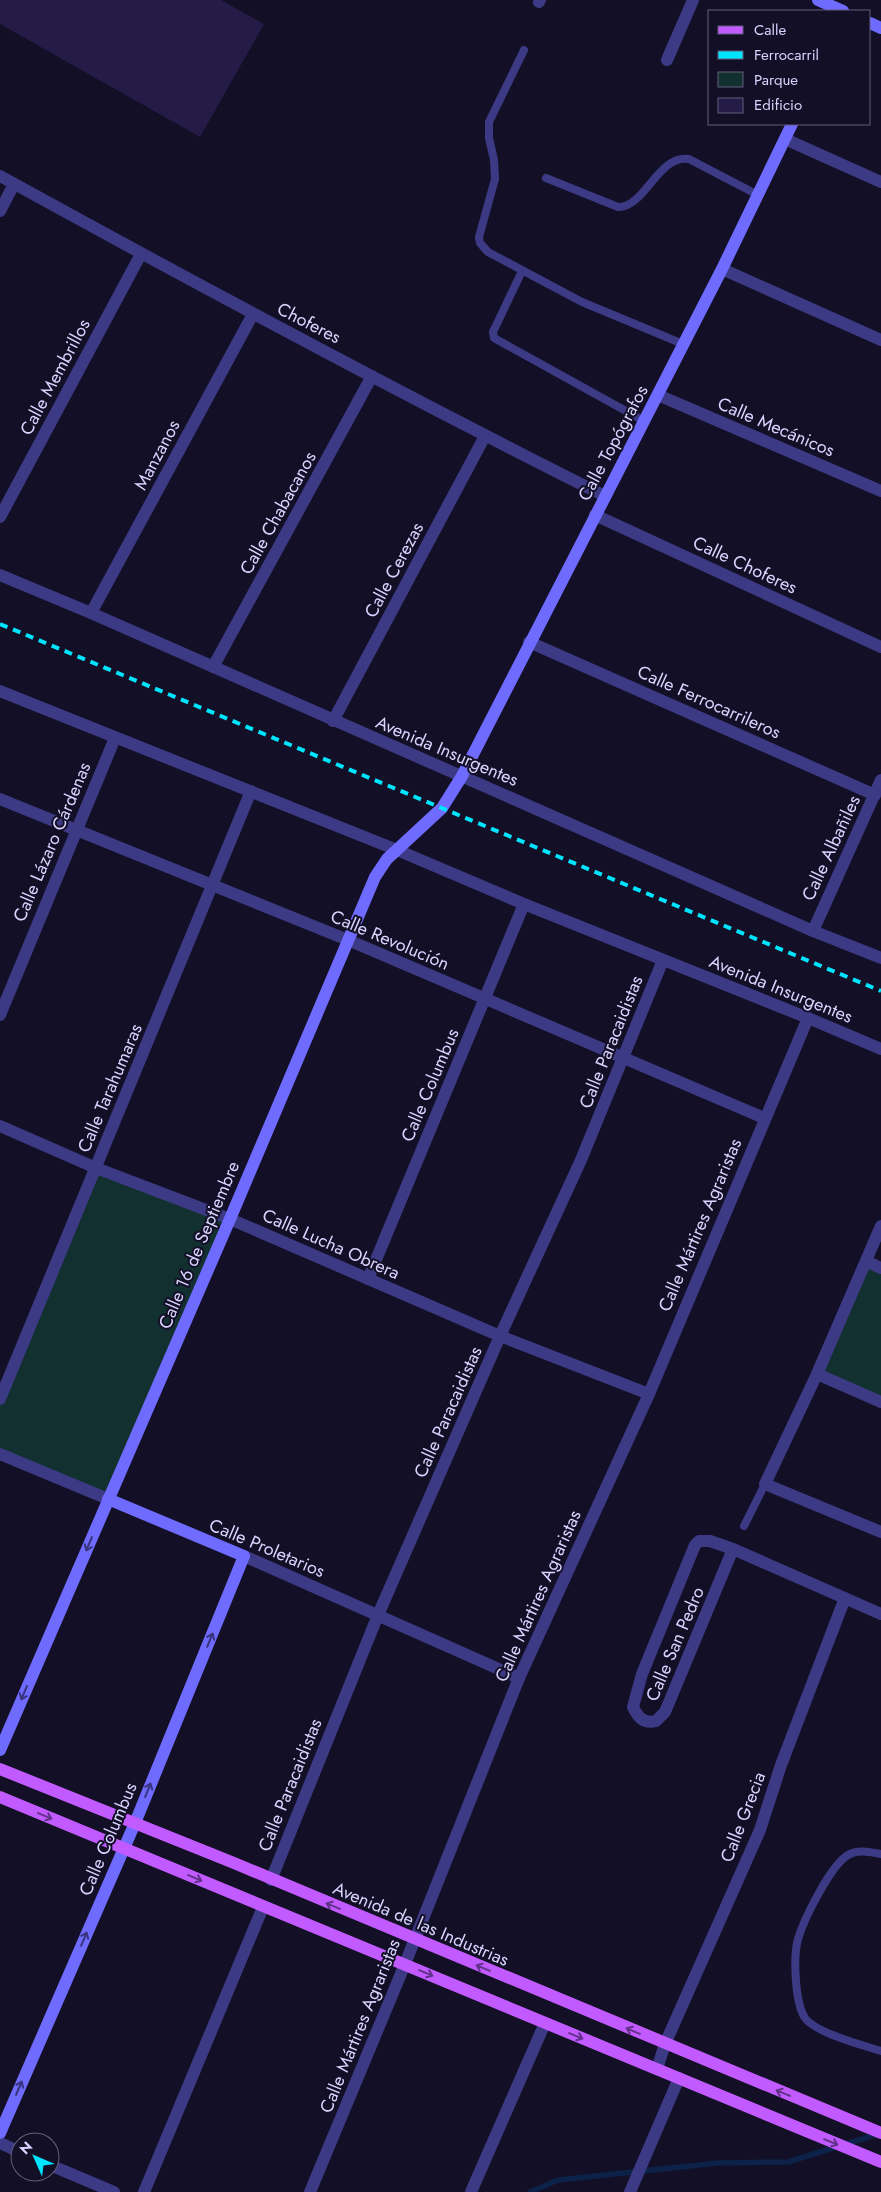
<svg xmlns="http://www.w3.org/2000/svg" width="881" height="2192" font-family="Jost,sans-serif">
  <rect width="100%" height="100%" fill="#130f26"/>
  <g fill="#12302f">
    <polygon points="96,1168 230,1219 108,1499 0,1454 0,1399"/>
    <polygon points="866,1261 881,1268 881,1402 817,1374"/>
  </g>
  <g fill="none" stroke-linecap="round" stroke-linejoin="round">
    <polyline stroke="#0c2248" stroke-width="5.5" points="530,2192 558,2180 718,2163 788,2162 878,2134"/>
  </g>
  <polygon fill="#241b47" points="0,0 221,0 264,24 200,137 0,24"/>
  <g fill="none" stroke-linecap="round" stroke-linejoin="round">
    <g stroke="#3d3a85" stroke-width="8">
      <polyline points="524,50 489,122 489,138 494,160 495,179 479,237 480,243 488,252 582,302 683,344"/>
      <path d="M 546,178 L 618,207 C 645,208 658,154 689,159 L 758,195"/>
      <polyline points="522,271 493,332 494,338 644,421"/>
      <polyline points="744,1526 765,1484"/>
      <path d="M 881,1854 C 870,1852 858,1849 848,1855 C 830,1866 804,1919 798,1939 C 793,1957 795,2003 805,2018 C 816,2033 862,2045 881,2051"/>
    </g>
    <g stroke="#3d3a85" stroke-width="12">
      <polyline points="539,2 540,0"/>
      <polyline points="667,60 693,0"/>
      <polyline points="785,139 881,182"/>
      <path d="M 0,176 C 200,286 401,394 605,496"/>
      <polyline points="0,211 14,184"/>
      <polyline points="722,269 881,340"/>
      <polyline points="658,395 881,491"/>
      <polyline points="595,515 881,647"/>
      <polyline points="0,517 141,254"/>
      <polyline points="0,575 91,613 813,931 881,958"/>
      <polyline points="91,613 253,314"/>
      <polyline points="529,642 875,795"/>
      <polyline points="213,667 372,376"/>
      <polyline points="0,691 397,850 524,904 808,1018 881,1049"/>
      <polyline points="333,721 485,436"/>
      <polyline points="0,799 348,940 764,1118"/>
      <polyline points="813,931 881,780"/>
      <polyline points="0,1015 115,738"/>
      <polyline points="0,1126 96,1168 230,1219 500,1336 649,1394"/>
      <polyline points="881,1226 817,1374 765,1484 881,1532"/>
      <polyline points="866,1261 881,1268"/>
      <polyline points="368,1279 524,904"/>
      <polyline points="817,1374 881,1402"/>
      <polyline points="0,1399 251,791"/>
      <polyline points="0,1454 108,1499"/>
      <path d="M 733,1549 L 665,1712 L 656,1721 C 643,1724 638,1717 633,1707 L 642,1674 L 695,1545 L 699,1541 L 710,1541 L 733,1549 L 881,1614"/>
      <polyline points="244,1556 519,1678"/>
      <polyline points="271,1880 378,1615 500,1336 581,1160 663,960"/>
      <polyline points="657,2069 665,2044 760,1830 781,1765 845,1598"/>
      <polyline points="0,2143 20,2152"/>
      <polyline points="50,2165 114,2192"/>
      <polyline points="144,2192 263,1907"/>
      <polyline points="310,2192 405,1964 519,1678 649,1394 808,1018"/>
      <polyline points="471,2192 545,2023"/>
      <polyline points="630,2192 679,2078"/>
    </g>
    <g stroke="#6f6bff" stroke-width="12">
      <polyline points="818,0 843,11"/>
      <polyline points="870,23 881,28"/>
      <polyline points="0,1750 230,1219 375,877 387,859 442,808 462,776 722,269 792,124"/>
      <polyline points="0,2133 135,1823 244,1556 108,1499"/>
    </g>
    <g stroke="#c25bff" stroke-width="12">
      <polyline points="0,1769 234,1863 881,2133"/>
      <polyline points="0,1797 881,2162"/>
    </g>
    <polyline stroke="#00e5ff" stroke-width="4" stroke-dasharray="8 6" stroke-linecap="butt" points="0,624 881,991"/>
  </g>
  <defs><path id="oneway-shaft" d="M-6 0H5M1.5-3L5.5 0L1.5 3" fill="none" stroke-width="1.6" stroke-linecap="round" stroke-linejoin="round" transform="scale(1.25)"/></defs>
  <g stroke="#38347d">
    <use href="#oneway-shaft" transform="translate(89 1544) rotate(113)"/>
    <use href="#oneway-shaft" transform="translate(210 1640) rotate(-68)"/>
    <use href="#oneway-shaft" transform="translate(24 1693) rotate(113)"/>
    <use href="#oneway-shaft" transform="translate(148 1790) rotate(-68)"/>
    <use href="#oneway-shaft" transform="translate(84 1939) rotate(-67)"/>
    <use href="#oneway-shaft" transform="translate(19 2088) rotate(-67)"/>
  </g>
  <g stroke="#623188">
    <use href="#oneway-shaft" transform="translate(45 1816) rotate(23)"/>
    <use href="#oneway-shaft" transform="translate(195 1878) rotate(23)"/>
    <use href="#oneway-shaft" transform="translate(333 1906) rotate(-158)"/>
    <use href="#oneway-shaft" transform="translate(483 1968) rotate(-157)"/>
    <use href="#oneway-shaft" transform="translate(426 1973) rotate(23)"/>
    <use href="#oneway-shaft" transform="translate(633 2031) rotate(-157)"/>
    <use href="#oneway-shaft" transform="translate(576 2036) rotate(22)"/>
    <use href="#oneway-shaft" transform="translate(783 2093) rotate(-158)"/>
    <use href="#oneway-shaft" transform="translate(831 2142) rotate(23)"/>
  </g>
  <g text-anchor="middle" stroke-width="4" stroke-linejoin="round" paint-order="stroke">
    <g font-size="18" fill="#d9d4ff" stroke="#130f26">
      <text transform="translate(309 323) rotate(27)" y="6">Choferes</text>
      <text transform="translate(55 377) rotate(-62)" y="6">Calle Membrillos</text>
      <text transform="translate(776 427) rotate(23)" y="6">Calle Mecánicos</text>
      <text transform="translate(613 443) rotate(-62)" y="6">Calle Topógrafos</text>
      <text transform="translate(157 455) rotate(-62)" y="6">Manzanos</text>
      <text transform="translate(278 513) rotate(-61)" y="6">Calle Chabacanos</text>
      <text transform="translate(745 565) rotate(25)" y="6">Calle Choferes</text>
      <text transform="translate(394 570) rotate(-62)" y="6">Calle Cerezas</text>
      <text transform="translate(709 702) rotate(24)" y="6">Calle Ferrocarrileros</text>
      <text transform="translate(447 751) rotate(23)" y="6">Avenida Insurgentes</text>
      <text transform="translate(52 842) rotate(-67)" y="6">Calle Lázaro Cárdenas</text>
      <text transform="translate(831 848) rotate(-65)" y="6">Calle Albañiles</text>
      <text transform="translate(390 940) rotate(23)" y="6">Calle Revolución</text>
      <text transform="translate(781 989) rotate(22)" y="6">Avenida Insurgentes</text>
      <text transform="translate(611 1042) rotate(-68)" y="6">Calle Paracaidistas</text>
      <text transform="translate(430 1085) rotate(-67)" y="6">Calle Columbus</text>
      <text transform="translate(110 1088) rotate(-67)" y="6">Calle Tarahumaras</text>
      <text transform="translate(700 1225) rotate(-67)" y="6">Calle Mártires Agraristas</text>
      <text transform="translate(331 1244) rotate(24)" y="6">Calle Lucha Obrera</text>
      <text transform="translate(199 1245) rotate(-67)" y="6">Calle 16 de Septiembre</text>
      <text transform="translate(448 1412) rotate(-66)" y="6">Calle Paracaidistas</text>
      <text transform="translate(267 1548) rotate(23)" y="6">Calle Proletarios</text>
      <text transform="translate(538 1596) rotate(-66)" y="6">Calle Mártires Agraristas</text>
      <text transform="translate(675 1644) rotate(-67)" y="6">Calle San Pedro</text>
      <text transform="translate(290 1785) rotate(-68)" y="6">Calle Paracaidistas</text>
      <text transform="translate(743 1817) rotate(-69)" y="6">Calle Grecia</text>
      <text transform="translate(108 1839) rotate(-67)" y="6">Calle Columbus</text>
      <text transform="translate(421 1924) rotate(23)" y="6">Avenida de las Industrias</text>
      <text transform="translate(360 2026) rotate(-68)" y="6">Calle Mártires Agraristas</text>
    </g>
  </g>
  <rect x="708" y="10" width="162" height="115" fill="#130f26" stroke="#625e7d"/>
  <rect x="718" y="26" width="25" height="8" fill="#c25bff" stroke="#625e7d"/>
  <text x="754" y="35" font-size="15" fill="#d9d4ff">Calle</text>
  <rect x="718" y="51" width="25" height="8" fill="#00e5ff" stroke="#625e7d"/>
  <text x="754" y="60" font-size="15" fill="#d9d4ff">Ferrocarril</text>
  <rect x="718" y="72" width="25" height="15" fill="#12302f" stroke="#625e7d"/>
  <text x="754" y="85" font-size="15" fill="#d9d4ff">Parque</text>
  <rect x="718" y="98" width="25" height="15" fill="#241b47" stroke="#625e7d"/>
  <text x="754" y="110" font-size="15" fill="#d9d4ff">Edificio</text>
  <g transform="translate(35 2157) rotate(315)"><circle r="24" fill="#130f26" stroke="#625e7d"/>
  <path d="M0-4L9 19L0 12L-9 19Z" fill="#00e5ff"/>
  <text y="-8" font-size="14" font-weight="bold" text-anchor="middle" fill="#d9d4ff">N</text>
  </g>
</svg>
